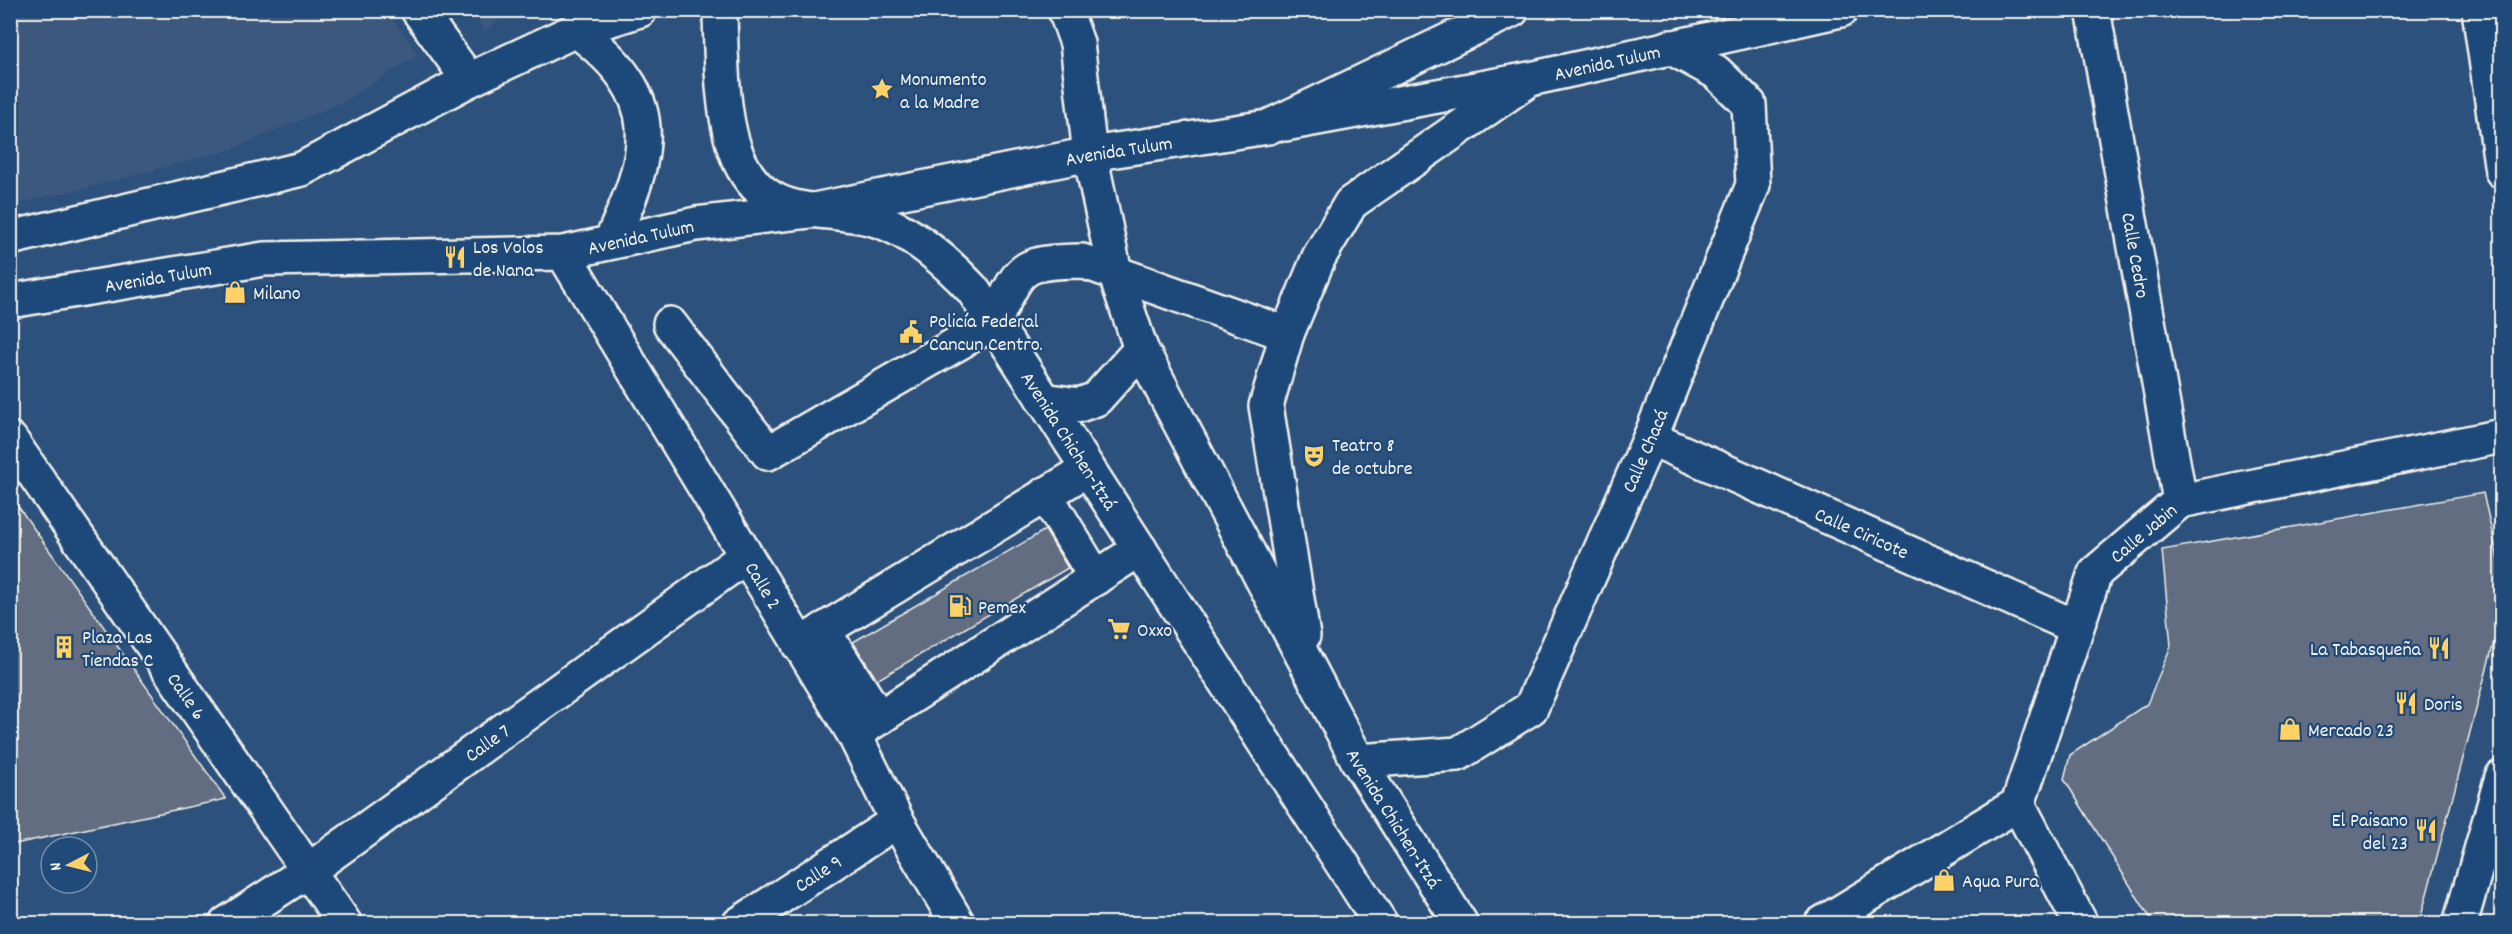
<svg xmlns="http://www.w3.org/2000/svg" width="2512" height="934" font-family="Dekko,sans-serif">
  <rect width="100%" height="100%" fill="#2c517c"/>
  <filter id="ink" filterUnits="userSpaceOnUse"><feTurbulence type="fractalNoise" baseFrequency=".0167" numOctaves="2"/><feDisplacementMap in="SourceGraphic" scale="12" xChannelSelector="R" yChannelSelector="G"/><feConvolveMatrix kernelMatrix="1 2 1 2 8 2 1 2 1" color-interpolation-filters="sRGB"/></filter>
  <g filter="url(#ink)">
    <g fill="#3c597e">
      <polygon points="10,11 387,11 418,55 342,102 232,149 94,186 11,205"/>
      <polygon points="471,11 509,11 485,31"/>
    </g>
    <g fill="#626d82" stroke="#f4f1e8" stroke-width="1.5">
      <polygon points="2483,493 2502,576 2495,638 2419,924 2154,924 2064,779 2070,755 2147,704 2171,646 2162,550"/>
      <polygon points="10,495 226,799 10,845"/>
      <polygon points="1045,530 1068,568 877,680 853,642"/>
    </g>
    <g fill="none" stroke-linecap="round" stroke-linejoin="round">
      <g stroke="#f4f1e8" stroke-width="38">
        <g id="minor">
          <polyline points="418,10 469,80"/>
          <path id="s1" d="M 2093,10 L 2180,501"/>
          <polyline points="2479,10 2502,171"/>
          <path id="s2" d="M 1285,124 L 1530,79 L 1841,10"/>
          <path id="s3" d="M 563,253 L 854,734 L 897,821 L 958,924"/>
          <polyline points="670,324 768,453 993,323"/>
          <path id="s4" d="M 1650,438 L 2076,627"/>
          <path id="s5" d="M 10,439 L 345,924"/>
          <polyline points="1045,494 1096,578"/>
          <polyline points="823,630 879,718"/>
          <polyline points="799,645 1088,469"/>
          <polyline points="854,734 1140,549"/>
          <path id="s6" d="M 1358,761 L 1458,754 L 1531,708 L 1650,438 L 1753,185 L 1749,104 L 1716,72 L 1670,47"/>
          <polyline points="2018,804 2081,924"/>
          <path id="s7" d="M 226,924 L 309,870 L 745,557"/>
          <path id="s8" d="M 739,924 L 897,821"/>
          <path id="s9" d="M 1821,924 L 2018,804 L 2095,573 L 2180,501 L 2502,436"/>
          <polyline points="2460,924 2502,777"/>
        </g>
      </g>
      <g stroke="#f4f1e8" stroke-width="38">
        <g id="major">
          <path id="s10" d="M 720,10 C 721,53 721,122 739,160 C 768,222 819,205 873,219 C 910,229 948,263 973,290 L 1381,924"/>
          <path id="s11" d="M 1065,10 L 1077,43 L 1090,154 L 1115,273 L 1141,349 L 1358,761 L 1461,924"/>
          <path d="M 576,30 C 666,97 653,150 611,241"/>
          <polyline points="10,238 302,169 469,80 576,30 640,10"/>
          <path id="s12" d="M 10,301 L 264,259 L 563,253 L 696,224 L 809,211 L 1090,154 L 1268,127 L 1512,10"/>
          <path d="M 993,323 C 1022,267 1016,262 1082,261 L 1287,334"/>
          <polyline points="1043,400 1079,405 1096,399 1141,349"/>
          <polyline points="1303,636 1266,406 1287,334 1319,257 1351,203 1530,79"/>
        </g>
      </g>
      <use href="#minor" stroke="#1f4a7a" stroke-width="33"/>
      <use href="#major" stroke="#1f4a7a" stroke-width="33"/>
    </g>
  </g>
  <defs>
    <g id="sight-bare" transform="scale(1.8)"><path d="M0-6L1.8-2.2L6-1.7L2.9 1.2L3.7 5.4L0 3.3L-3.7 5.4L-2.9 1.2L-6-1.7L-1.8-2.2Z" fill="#ffd166" stroke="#1f4a7a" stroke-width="2.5" paint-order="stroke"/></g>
    <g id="restaurant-bare" transform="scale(1.8)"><path d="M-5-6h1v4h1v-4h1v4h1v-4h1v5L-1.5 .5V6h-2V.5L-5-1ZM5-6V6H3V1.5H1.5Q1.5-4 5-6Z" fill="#ffd166" stroke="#1f4a7a" stroke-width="2.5" paint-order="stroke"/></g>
    <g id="shop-bare" transform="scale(1.8)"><path d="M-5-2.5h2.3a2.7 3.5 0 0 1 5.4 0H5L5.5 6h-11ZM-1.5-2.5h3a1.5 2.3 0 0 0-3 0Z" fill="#ffd166" stroke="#1f4a7a" stroke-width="2.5" paint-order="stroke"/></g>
    <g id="civic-bare" transform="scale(1.8)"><path d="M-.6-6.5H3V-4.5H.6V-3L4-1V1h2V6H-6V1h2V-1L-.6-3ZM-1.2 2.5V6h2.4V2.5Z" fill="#ffd166" stroke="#1f4a7a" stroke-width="2.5" paint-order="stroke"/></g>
    <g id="theatre-bare" transform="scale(1.8)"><path d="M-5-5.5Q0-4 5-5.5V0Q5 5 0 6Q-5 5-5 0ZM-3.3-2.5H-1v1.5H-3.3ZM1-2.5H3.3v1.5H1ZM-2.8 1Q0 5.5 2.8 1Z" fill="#ffd166" stroke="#1f4a7a" stroke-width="2.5" paint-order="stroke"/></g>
    <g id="fuel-bare" transform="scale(1.8)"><path d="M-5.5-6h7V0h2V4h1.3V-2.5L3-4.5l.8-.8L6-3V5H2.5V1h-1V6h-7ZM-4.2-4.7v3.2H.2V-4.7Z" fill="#ffd166" stroke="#1f4a7a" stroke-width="2.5" paint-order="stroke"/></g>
    <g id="supermarket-bare" transform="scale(1.8)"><path d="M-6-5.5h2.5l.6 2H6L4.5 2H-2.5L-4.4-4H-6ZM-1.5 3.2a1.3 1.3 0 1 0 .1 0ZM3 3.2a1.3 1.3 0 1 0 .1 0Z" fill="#ffd166" stroke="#1f4a7a" stroke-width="2.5" paint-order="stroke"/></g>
    <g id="building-bare" transform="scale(1.8)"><path d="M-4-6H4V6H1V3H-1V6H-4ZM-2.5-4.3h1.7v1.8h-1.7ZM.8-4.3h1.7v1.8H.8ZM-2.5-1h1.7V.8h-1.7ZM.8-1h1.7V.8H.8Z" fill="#ffd166" stroke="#1f4a7a" stroke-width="2.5" paint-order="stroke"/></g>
  </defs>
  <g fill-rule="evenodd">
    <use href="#sight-bare" x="882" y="89"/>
    <use href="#restaurant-bare" x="455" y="257"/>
    <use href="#shop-bare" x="235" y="292"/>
    <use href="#civic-bare" x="911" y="332"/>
    <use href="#theatre-bare" x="1314" y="456"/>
    <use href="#fuel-bare" x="960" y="606"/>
    <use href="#supermarket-bare" x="1119" y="629"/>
    <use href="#building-bare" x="64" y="647"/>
    <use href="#restaurant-bare" x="2439" y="648"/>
    <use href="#restaurant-bare" x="2406" y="703"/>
    <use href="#shop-bare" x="2290" y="729"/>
    <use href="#restaurant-bare" x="2426" y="830"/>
    <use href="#shop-bare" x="1944" y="880"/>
  </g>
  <g text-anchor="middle" stroke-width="4.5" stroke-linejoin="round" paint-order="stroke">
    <g font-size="20" fill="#f4f1e8" stroke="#1f4a7a">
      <text dy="7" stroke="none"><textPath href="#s2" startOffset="328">Avenida Tulum</textPath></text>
      <text dy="7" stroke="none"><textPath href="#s12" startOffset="1122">Avenida Tulum</textPath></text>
      <text dy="7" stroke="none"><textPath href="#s12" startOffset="636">Avenida Tulum</textPath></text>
      <text dy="7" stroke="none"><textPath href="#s1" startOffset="249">Calle Cedro</textPath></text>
      <text dy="7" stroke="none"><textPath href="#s12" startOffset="150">Avenida Tulum</textPath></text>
      <text dy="7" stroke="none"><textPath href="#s10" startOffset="610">Avenida Chichen-Itzá</textPath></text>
      <text dy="7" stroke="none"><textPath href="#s6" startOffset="468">Calle Chacá</textPath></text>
      <text dy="7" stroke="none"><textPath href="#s4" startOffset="232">Calle Ciricote</textPath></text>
      <text dy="7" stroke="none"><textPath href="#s9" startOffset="537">Calle Jabin</textPath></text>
      <text dy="7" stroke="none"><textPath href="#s3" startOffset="388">Calle 2</textPath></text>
      <text dy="7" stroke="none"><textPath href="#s5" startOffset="312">Calle 6</textPath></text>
      <text dy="7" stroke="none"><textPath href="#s7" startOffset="318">Calle 7</textPath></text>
      <text dy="7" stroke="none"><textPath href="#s11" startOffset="882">Avenida Chichen-Itzá</textPath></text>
      <text dy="7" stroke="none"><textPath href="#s8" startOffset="94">Calle 9</textPath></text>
    </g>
    <g font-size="20" fill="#f4f1e8" stroke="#1f4a7a" text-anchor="start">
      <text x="900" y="85">Monumento<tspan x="900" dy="23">a la Madre</tspan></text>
      <text x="473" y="253">Los Volos<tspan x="473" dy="23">de Nana</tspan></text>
      <text x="253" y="299">Milano</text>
      <text x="929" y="327">Policía Federal<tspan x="929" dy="23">Cancun Centro.</tspan></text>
      <text x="1332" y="451">Teatro 8<tspan x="1332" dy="23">de octubre</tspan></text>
      <text x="978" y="613">Pemex</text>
      <text x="1137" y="636">Oxxo</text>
      <text x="82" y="643">Plaza Las<tspan x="82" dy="23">Tiendas C</tspan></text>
      <text x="2421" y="655" text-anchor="end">La Tabasqueña</text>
      <text x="2424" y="710">Doris</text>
      <text x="2308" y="736">Mercado 23</text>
      <text x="2408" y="826" text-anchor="end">El Paisano<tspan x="2408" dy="23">del 23</tspan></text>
      <text x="1962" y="887">Aqua Pura</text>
    </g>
  </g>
  <rect width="2512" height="934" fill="none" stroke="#1f4a7a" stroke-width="36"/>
  <rect x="18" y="18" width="2476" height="898" fill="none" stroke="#f4f1e8" stroke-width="2" filter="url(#ink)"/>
  <g transform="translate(69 865) rotate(263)"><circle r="28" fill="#1f4a7a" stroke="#748da6" stroke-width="1.5"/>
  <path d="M0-4.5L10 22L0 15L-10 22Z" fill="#ffd166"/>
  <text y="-9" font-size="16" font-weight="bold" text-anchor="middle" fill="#f4f1e8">N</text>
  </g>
</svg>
